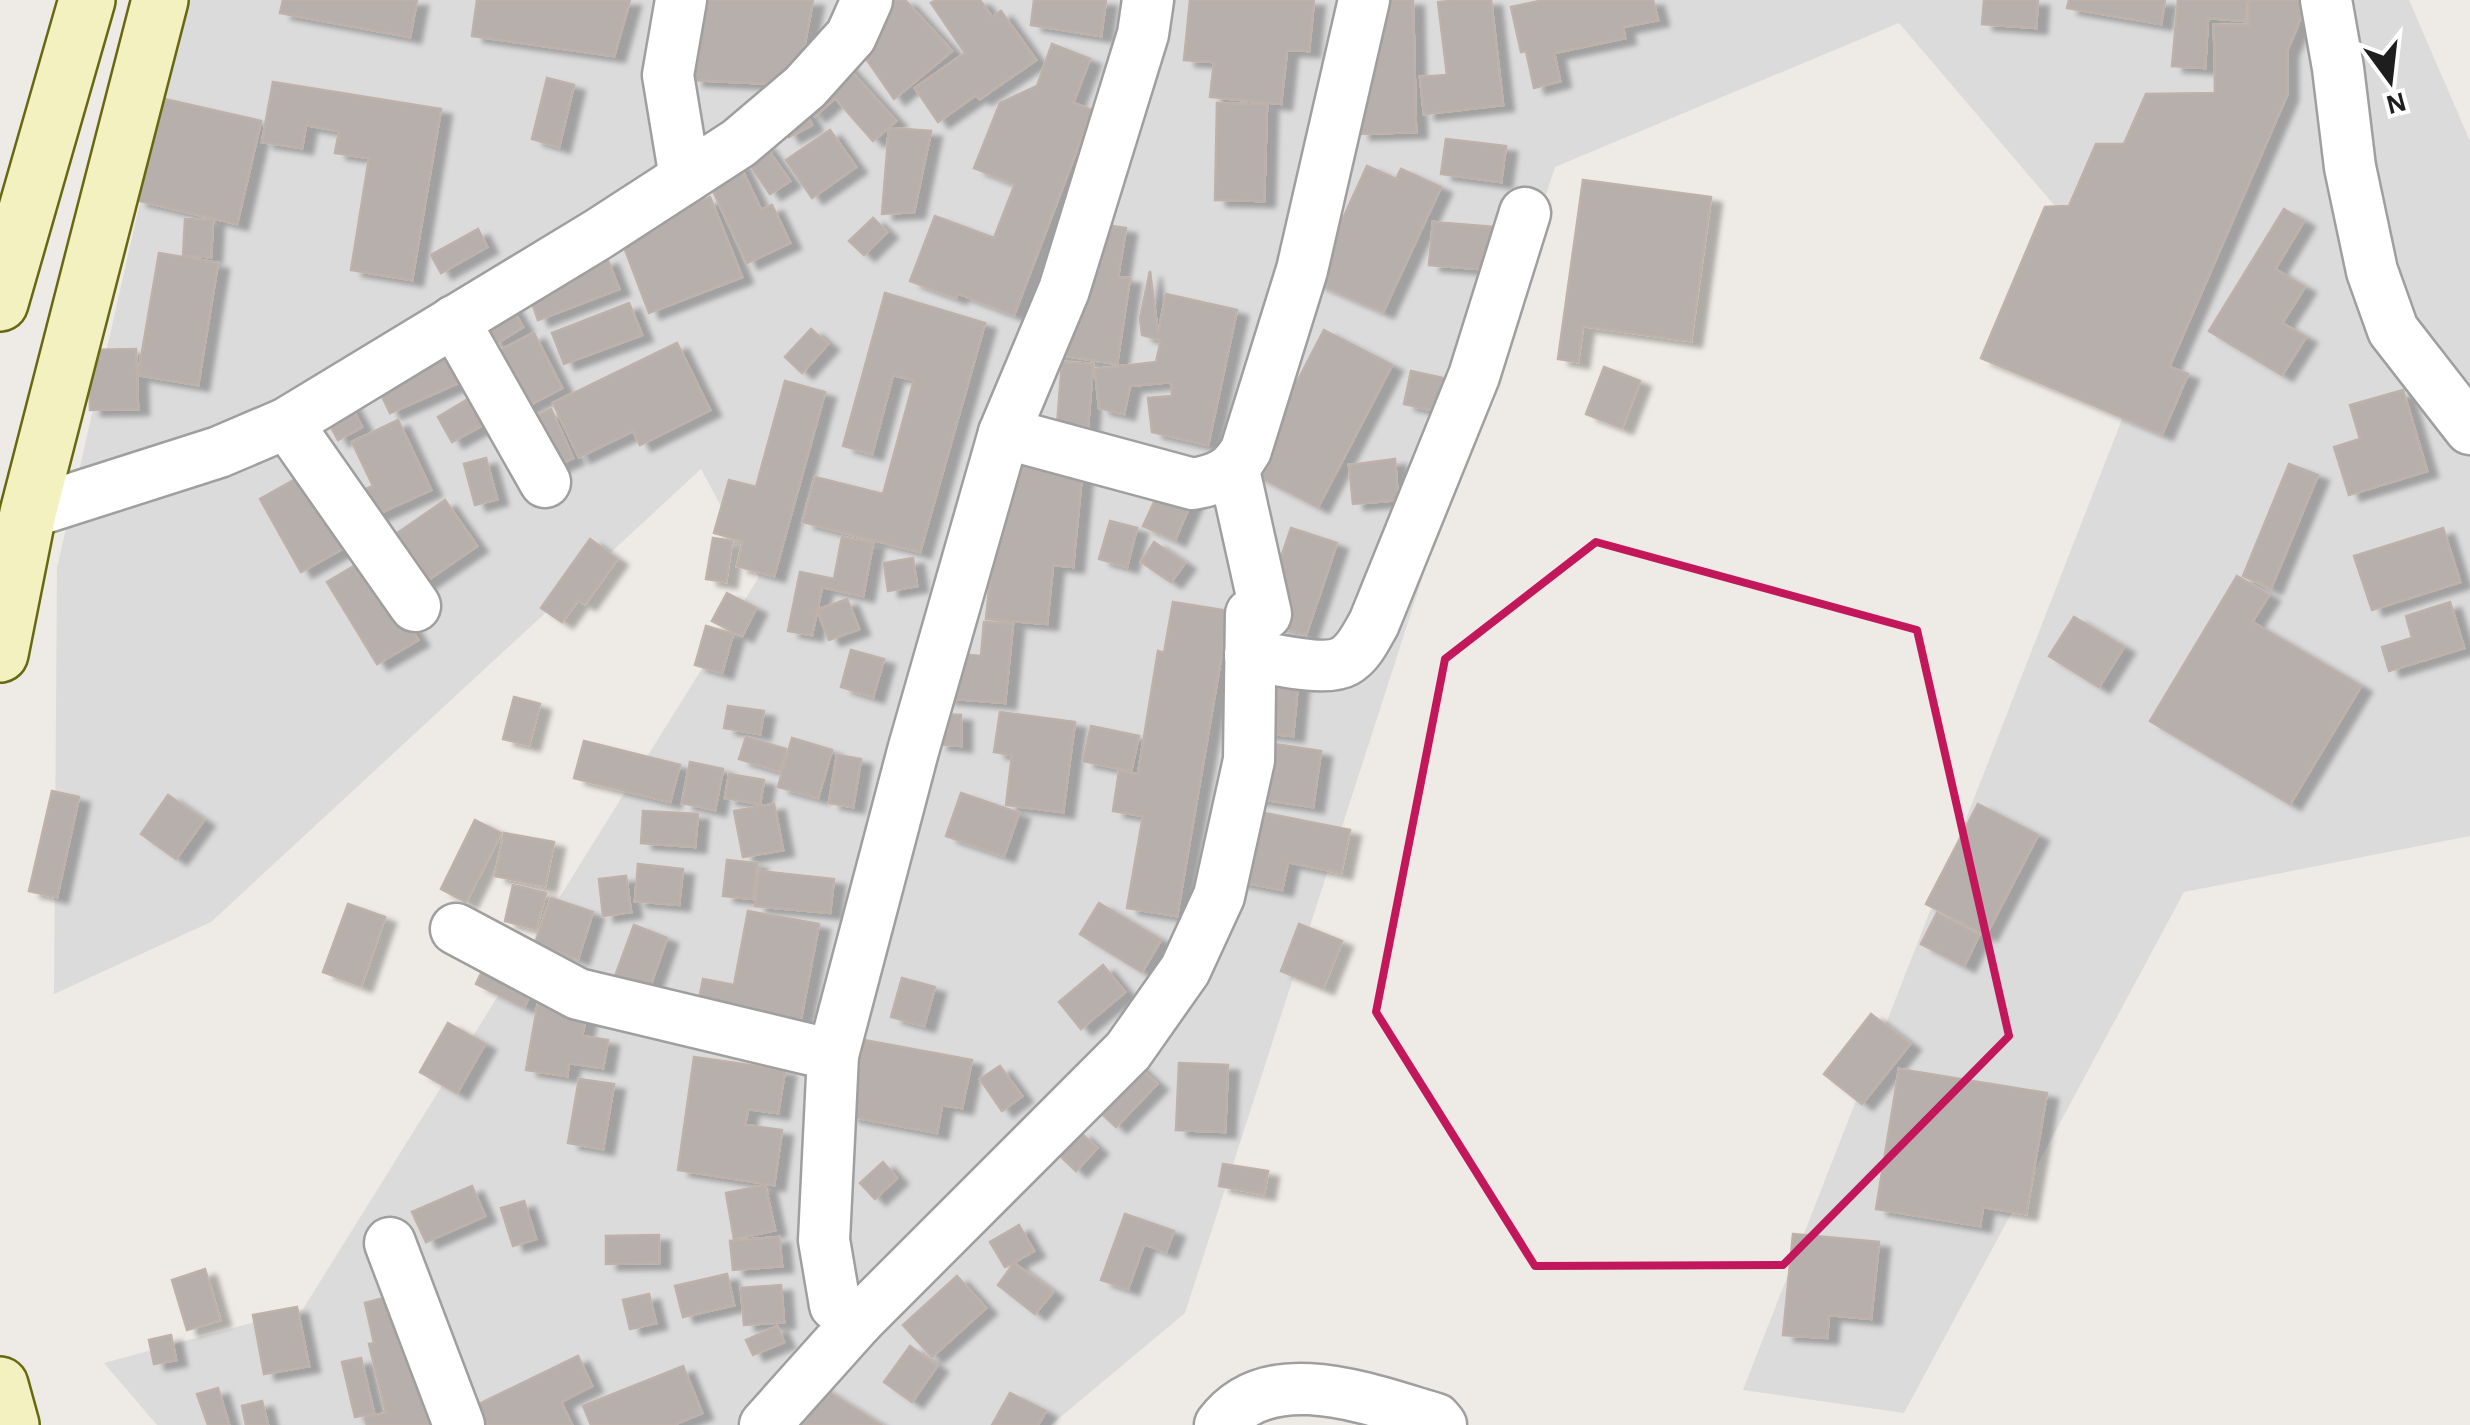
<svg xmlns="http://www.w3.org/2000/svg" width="2470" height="1425" font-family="'Alegreya Sans',sans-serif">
  <defs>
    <filter id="shadow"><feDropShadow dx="11" dy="6" stdDeviation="2.5" flood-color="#0004"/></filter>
  </defs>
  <rect width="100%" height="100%" fill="#eeeae5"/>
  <polygon fill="#dcdbdb" points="186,0 2409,0 2470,141 2470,836 2184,892 1904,1413 1743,1390 2158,327 1899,23 1555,167 1185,1313 1051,1425 157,1425 104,1363 303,1309 759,577 701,469 211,922 54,994 57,568"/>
  <g fill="#b7afab" stroke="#beb1a9" stroke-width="2.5" filter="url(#shadow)">
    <polygon points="283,0 417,0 410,37 280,13"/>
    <polygon points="477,0 630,0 614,56 472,36"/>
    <polygon points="704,0 813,0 797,85 692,80"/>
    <polygon points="894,0 905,0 952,51 894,99 856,44"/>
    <polygon points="936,0 980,0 992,17 1001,11 1036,60 980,99 976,95 938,122 915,88 965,53 931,3"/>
    <polygon points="1034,0 1106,0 1101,36 1031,25"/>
    <polygon points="1190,0 1314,0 1309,51 1287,50 1281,104 1210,97 1214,62 1184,60"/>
    <polygon points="1355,0 1413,0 1416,132 1359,134"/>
    <polygon points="1459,0 1491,0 1503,105 1424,114 1420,77 1447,75 1438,2"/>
    <polygon points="1544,0 1653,0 1658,20 1623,27 1625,38 1554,53 1560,81 1534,88 1526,51 1521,52 1511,7"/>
    <polygon points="1984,0 2038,0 2036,28 1982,24"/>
    <polygon points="2069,0 2165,0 2161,24 2067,8"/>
    <polygon points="2178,0 2247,0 2245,21 2208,18 2205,68 2172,66"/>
    <polygon points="2249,0 2307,0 2307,3 2287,51 2287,95 2169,367 2188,374 2162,434 1981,358 2045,207 2069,206 2096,144 2124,144 2146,94 2215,93 2214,25 2249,25"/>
    <polygon points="1052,44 1090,59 1073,103 1092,110 1014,315 957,293 956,298 910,281 935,216 994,238 1015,184 974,168 1000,103 1037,86"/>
    <polygon points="843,62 896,121 873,141 835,98 815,116 800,99"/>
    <polygon points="547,78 574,85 559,147 532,139"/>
    <polygon points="273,82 441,109 412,280 351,270 369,158 335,153 339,131 306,125 302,148 262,142"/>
    <polygon points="160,98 261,121 237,224 136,200"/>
    <polygon points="799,100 812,125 789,137 776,113"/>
    <polygon points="1217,103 1267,105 1264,201 1215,200"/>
    <polygon points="889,128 931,131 914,212 882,214"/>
    <polygon points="830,130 856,167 812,198 786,160"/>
    <polygon points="1446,139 1506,146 1501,182 1441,174"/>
    <polygon points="763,143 790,181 770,194 744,156"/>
    <polygon points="738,161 761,210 772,205 790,243 747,263 706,176"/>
    <polygon points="1367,166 1396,179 1401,169 1441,187 1383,312 1314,282"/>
    <polygon points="1583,180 1711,197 1691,341 1583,326 1578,362 1558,359"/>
    <polygon points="710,197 742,277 649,313 618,231"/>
    <polygon points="2284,209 2304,221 2275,269 2305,287 2282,323 2306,337 2282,375 2209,331"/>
    <polygon points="873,218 887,232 864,255 849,241"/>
    <polygon points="1060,218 1126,228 1118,277 1130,278 1117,364 1041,352"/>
    <polygon points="185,219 213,220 211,257 183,256"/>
    <polygon points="1433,222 1494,227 1491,270 1429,265"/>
    <polygon points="478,229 487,247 441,273 431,255"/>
    <polygon points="159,253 218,263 198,385 138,375"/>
    <polygon points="607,258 619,289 538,320 527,288"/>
    <polygon points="1150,271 1158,335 1166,294 1237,310 1208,445 1152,432 1148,398 1172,396 1171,382 1130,386 1124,414 1099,408 1095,369 1156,362 1161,340 1142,335 1140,318"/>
    <polygon points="885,293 985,323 920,552 803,522 815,477 883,494 914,380 893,375 872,454 843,446"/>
    <polygon points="507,300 523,327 494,345 477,318"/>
    <polygon points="629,303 642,335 564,364 552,333"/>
    <polygon points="811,329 828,344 802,373 785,357"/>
    <polygon points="1324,330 1392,365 1318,507 1250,472"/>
    <polygon points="534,333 562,388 518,411 489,356"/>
    <polygon points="677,343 710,410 640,445 633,431 579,457 553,403"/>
    <polygon points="136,349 138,409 90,410 89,350"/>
    <polygon points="456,354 467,379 390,413 378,388"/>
    <polygon points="1062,362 1093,364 1088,427 1057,425"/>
    <polygon points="1604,367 1640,381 1622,428 1586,414"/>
    <polygon points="1411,371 1461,382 1454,415 1404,404"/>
    <polygon points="785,381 825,392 774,576 737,566 743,541 714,533 729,480 756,487"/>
    <polygon points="2403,390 2427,471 2349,495 2334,447 2360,439 2350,405"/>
    <polygon points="473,396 488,422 452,442 438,417"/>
    <polygon points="349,403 362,427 338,440 325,416"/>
    <polygon points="551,409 573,458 554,467 532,418"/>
    <polygon points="398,420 431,490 362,521 350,496 373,486 352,442"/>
    <polygon points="1002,456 1083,464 1073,567 1053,565 1047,624 986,619"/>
    <polygon points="486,458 497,499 475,505 464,464"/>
    <polygon points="1395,459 1398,500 1353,504 1349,465"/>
    <polygon points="2289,464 2318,475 2271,588 2243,576"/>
    <polygon points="308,472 349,545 301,572 260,499"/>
    <polygon points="1162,485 1193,498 1175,540 1143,526"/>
    <polygon points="445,500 477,546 415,589 383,543"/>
    <polygon points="1110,521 1137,528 1127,567 1099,559"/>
    <polygon points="1291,528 1337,543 1306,635 1260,619"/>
    <polygon points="2443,528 2460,582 2372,610 2354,556"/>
    <polygon points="842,537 873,543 863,596 822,587 812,635 788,631 800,572 834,579"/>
    <polygon points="713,538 732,541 726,582 706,579"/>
    <polygon points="590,539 617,559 585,604 578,600 562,622 541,608"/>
    <polygon points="1154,542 1185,563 1171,582 1141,562"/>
    <polygon points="369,557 418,640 377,664 327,582"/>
    <polygon points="913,558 917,586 888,591 884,563"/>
    <polygon points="2237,576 2269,595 2252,622 2361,686 2290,804 2150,721"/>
    <polygon points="727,593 756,608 742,636 712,621"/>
    <polygon points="847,599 859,629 829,640 817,610"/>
    <polygon points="1173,602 1229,611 1177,916 1127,908 1143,816 1113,811 1119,771 1138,774 1158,651 1164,653"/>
    <polygon points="2450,602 2464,648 2389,671 2382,647 2412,638 2406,616"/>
    <polygon points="2074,617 2124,647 2099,687 2049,656"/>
    <polygon points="984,622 1013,624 1005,703 944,698 949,653 981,656"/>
    <polygon points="706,626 733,634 722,673 695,665"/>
    <polygon points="851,650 884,659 873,697 841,687"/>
    <polygon points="1260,670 1299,673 1293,736 1255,732"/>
    <polygon points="514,697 540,704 529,745 503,739"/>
    <polygon points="728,706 764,711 760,734 724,728"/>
    <polygon points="1000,712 1075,722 1063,812 1006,805 1012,755 994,752"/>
    <polygon points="938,714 961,715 961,746 937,744"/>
    <polygon points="1091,726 1139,736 1131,771 1083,761"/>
    <polygon points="746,737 786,749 779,771 739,759"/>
    <polygon points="792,738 832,750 818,798 778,787"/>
    <polygon points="584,741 680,765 670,802 574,778"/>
    <polygon points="1255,741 1321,751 1313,807 1246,797"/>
    <polygon points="837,755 861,759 853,807 829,803"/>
    <polygon points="690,762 723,769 715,810 682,803"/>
    <polygon points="729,774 764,780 760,804 725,798"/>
    <polygon points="52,791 79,797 57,897 29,891"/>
    <polygon points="961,793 1019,813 1004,856 946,836"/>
    <polygon points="168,795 204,820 176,859 141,834"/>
    <polygon points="774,804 783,850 743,857 734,811"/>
    <polygon points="1978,804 2038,835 1986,935 1926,904"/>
    <polygon points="1245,809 1350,830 1341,873 1288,862 1282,890 1231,880"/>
    <polygon points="643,811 698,814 695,847 641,843"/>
    <polygon points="475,820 501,833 466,902 441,889"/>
    <polygon points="504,833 554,842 545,886 495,876"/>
    <polygon points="727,860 757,863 753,899 723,896"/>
    <polygon points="638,864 683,869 679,905 635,901"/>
    <polygon points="759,871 834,879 830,913 755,906"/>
    <polygon points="626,876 631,912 603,916 599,879"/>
    <polygon points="513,885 546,893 536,929 505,921"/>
    <polygon points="551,898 593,912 578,959 535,944"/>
    <polygon points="1099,903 1161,940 1142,972 1080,934"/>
    <polygon points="348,904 385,917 361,986 323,972"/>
    <polygon points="748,911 819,924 799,1029 697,1010 703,979 734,985"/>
    <polygon points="1937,913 1979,935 1964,966 1921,944"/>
    <polygon points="1299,924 1342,941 1323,988 1281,971"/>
    <polygon points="634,925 667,938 648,992 614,979"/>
    <polygon points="490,955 538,978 524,1007 476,984"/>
    <polygon points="1103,965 1125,992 1081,1029 1059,1002"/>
    <polygon points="902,978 935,987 924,1026 891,1017"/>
    <polygon points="538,1003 587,1011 582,1036 608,1040 603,1068 569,1063 567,1076 526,1070"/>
    <polygon points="1871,1014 1910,1044 1862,1104 1824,1074"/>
    <polygon points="448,1023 485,1044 457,1093 420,1072"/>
    <polygon points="864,1040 972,1060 962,1108 942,1105 937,1133 848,1116"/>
    <polygon points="1126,1055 1157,1084 1116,1127 1085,1098"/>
    <polygon points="694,1057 785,1070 778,1113 748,1109 745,1125 782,1130 774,1185 678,1170"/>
    <polygon points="1179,1063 1228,1065 1225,1132 1176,1130"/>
    <polygon points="1000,1066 1022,1096 1002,1111 980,1079"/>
    <polygon points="1899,1069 2047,1093 2026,1214 1983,1207 1980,1226 1876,1209"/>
    <polygon points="579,1079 614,1084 603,1149 568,1143"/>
    <polygon points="1080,1132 1097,1148 1076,1171 1059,1155"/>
    <polygon points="883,1162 897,1178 875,1199 860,1183"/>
    <polygon points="1223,1164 1268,1171 1264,1194 1219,1186"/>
    <polygon points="765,1185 775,1230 734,1239 726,1193"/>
    <polygon points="472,1186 485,1216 426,1242 412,1212"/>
    <polygon points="524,1201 536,1239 513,1246 501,1208"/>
    <polygon points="1125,1214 1174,1231 1166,1252 1144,1244 1128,1289 1101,1280"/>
    <polygon points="1019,1225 1034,1251 1005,1267 990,1242"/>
    <polygon points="1793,1234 1879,1242 1871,1319 1829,1315 1827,1338 1783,1335"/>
    <polygon points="659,1235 659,1263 606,1264 606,1236"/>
    <polygon points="779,1237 782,1266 733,1270 730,1241"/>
    <polygon points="1014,1263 1053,1292 1035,1314 998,1285"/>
    <polygon points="205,1269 220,1320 187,1330 172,1280"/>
    <polygon points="727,1274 734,1305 683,1317 675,1286"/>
    <polygon points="957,1276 986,1308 932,1357 903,1325"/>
    <polygon points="781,1285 784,1322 744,1325 741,1288"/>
    <polygon points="399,1294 431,1425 367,1425 365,1418 386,1413 369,1344 374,1343 365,1303"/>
    <polygon points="649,1294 656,1323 630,1329 623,1300"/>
    <polygon points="297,1307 309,1366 264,1374 253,1315"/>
    <polygon points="777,1326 784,1342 753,1355 746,1340"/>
    <polygon points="171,1335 176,1360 154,1364 149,1340"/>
    <polygon points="910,1346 937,1366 912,1402 884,1382"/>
    <polygon points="578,1356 592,1386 561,1402 572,1425 461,1425 456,1415"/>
    <polygon points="361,1358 374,1413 355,1417 342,1362"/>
    <polygon points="683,1366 702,1413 673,1425 591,1425 583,1406"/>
    <polygon points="816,1384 881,1425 790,1425"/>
    <polygon points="218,1388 229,1425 208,1425 197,1394"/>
    <polygon points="1010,1393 1046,1411 1038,1425 992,1425"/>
    <polygon points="262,1401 268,1425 246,1425 242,1406"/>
  </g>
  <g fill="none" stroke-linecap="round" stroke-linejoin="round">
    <g stroke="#9f9f9f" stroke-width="55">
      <g id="street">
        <polyline points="681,0 668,75 685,178"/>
        <polyline points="1148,0 1143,34 1064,290 1004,433 913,751 833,1055 824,1240 835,1305 859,1320 1128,1051 1185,970 1219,896 1249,760 1251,614"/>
        <polyline points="2326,0 2338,68 2350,167 2372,271 2393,330 2470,429"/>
        <polyline points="454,321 545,482"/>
        <polyline points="287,423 415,606"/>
        <path d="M 1004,433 L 1193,484 C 1220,479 1233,473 1246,450 L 1302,270 L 1364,0"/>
        <polyline points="1234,470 1266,614"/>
        <polyline points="28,513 219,452 287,423 597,235 739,143 805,87 851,36 867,0"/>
        <path d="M 1250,655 C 1272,659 1326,672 1345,661 C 1359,653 1366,637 1374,623 L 1474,376 L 1525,213"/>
        <polyline points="456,929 578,994 833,1055"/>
        <polyline points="390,1243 459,1425"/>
        <polyline points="765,1425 859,1320"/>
        <path d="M 1220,1425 C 1269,1359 1371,1400 1436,1419 L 1441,1425"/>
      </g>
    </g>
    <g stroke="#666911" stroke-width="60">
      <g id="secondary">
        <polyline points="0,303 87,0"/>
        <polyline points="0,654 28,513 160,0"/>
        <polyline points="0,1385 11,1425"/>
      </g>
    </g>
    <use href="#street" stroke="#fff" stroke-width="50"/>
    <use href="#secondary" stroke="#f2f1bf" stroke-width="55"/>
  </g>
  <path fill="none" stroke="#c2185b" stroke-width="8" stroke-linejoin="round" d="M 1596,542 L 1917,630 L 2009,1036 L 1783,1265 L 1535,1266 L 1376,1012 L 1445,659 Z"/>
  <g transform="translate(2390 80) rotate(165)" stroke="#ffffff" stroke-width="8" paint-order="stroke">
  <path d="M0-8L18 38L0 25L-18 38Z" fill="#1e1e1e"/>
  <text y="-15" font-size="28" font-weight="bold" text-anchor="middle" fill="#1e1e1e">N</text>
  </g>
</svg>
